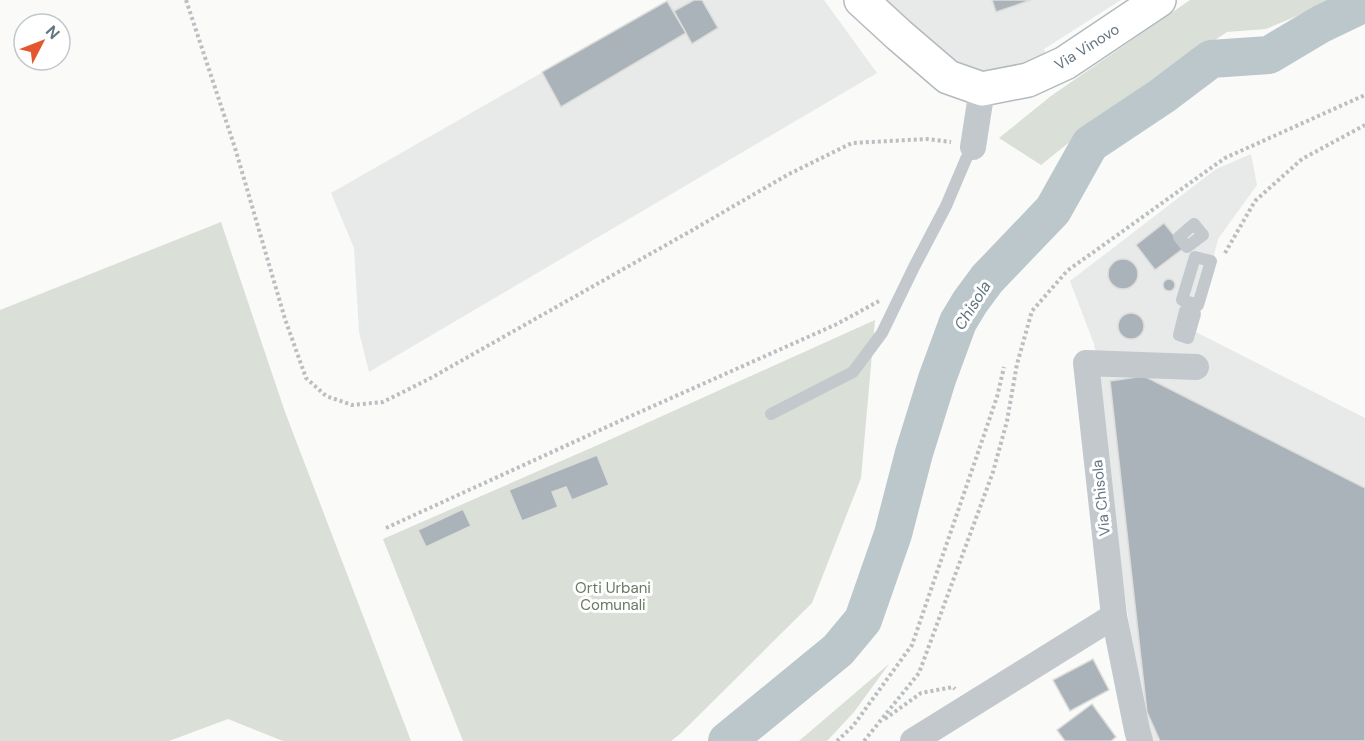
<svg xmlns="http://www.w3.org/2000/svg" width="1365" height="741" font-family="'DM Sans',sans-serif">
  <rect width="100%" height="100%" fill="#fafaf8"/>
  <g fill="#e8e9e9">
    <polygon points="669,0 824,0 877,73 369,372 359,332 354,248 331,193"/>
    <polygon points="881,0 1121,0 1044,49 1047,57 987,77 947,61"/>
    <polygon points="1251,154 1257,185 1218,239 1196,332 1365,418 1365,741 1152,741 1142,717 1117,538 1100,378 1094,344 1070,281 1216,169"/>
  </g>
  <g fill="#dadfd7">
    <polygon points="1190,0 1335,0 1266,29 1227,32 1107,112 1041,165 999,138 1051,96"/>
    <polygon points="221,222 285,412 411,741 283,741 228,719 169,741 0,741 0,310"/>
    <polygon points="875,320 861,478 812,603 680,734 671,741 463,741 383,539 607,441"/>
    <polygon points="889,664 854,712 827,741 799,741"/>
  </g>
  <g fill="none" stroke-linecap="round" stroke-linejoin="round">
    <polyline stroke="#bbc7cb" stroke-width="38" points="727,741 838,650 863,620 893,534 914,453 937,379 958,322 970,302 987,279 1053,210 1090,144 1162,96 1211,59 1269,55 1321,24 1365,3"/>
  </g>
  <g fill="#aab3b9" stroke="#dcdcda" stroke-width="1.5">
    <polygon points="694,0 702,0 718,28 692,44 674,11"/>
    <polygon points="992,0 1031,0 996,12"/>
    <polygon points="667,1 686,33 561,107 542,72"/>
    <polygon points="1164,223 1184,248 1155,270 1136,245"/>
    <circle cx="1123" cy="274" r="15"/>
    <circle cx="1169" cy="285" r="6"/>
    <circle cx="1131" cy="326" r="13"/>
    <polygon points="1144,376 1365,488 1365,741 1160,741 1147,712 1110,381"/>
    <polygon points="597,455 609,485 572,500 566,487 552,492 558,507 522,521 509,490"/>
    <polygon points="463,509 471,526 426,547 418,530"/>
    <polygon points="1093,659 1109,690 1070,711 1053,680"/>
    <polygon points="1092,704 1116,737 1111,741 1065,741 1057,730"/>
  </g>
  <g fill="none" stroke-linecap="round" stroke-linejoin="round">
    <g stroke="#b3babf" stroke-width="36">
      <polyline id="secondary" points="861,0 899,35 948,77 982,89 1028,80 1065,63 1159,0"/>
    </g>
    <g stroke="#bbbfc2" stroke-width="4" stroke-dasharray="3 3" stroke-linecap="butt">
      <polyline points="186,0 235,148 285,319 306,378 326,396 352,405 383,402 429,379 689,232 789,174 852,143 927,139 951,142"/>
      <polyline points="1225,253 1255,201 1302,159 1365,125"/>
      <polyline points="386,528 622,420 837,324 879,301"/>
      <polyline points="885,719 921,693 953,687 955,689"/>
      <polyline points="837,741 853,726 912,645 997,397 1004,367"/>
      <polyline points="864,741 919,673 993,472 1007,421 1017,364 1032,311 1067,271 1225,158 1365,95"/>
    </g>
    <g stroke="#c3c8cc" stroke-width="12">
      <polygon points="1194,224 1203,235 1187,247 1179,237"/>
      <polygon points="1195,257 1211,261 1198,305 1182,300"/>
      <polygon points="1185,311 1195,314 1188,338 1179,335"/>
      <polyline points="771,414 853,372 882,333 914,267 946,206 966,159 973,147"/>
    </g>
    <g stroke="#c3c8cc" stroke-width="26">
      <polyline points="973,147 982,89"/>
      <polyline points="913,741 1114,616"/>
      <polyline points="1140,741 1137,730 1114,616 1086,363 1196,367"/>
    </g>
    <use href="#secondary" stroke="#fff" stroke-width="33"/>
  </g>
  <g text-anchor="middle" stroke-width="6" stroke-linejoin="round" paint-order="stroke">
    <g font-size="15" fill="#657683" stroke="#fff">
      <text transform="translate(1087 47) rotate(-32)" y="5">Via Vinovo</text>
      <text transform="translate(1101 498) rotate(-96)" y="5">Via Chisola</text>
    </g>
    <g font-size="15" fill="#687a64" stroke="#fff">
      <text x="613" y="593">Orti Urbani<tspan x="613" dy="17">Comunali</tspan></text>
    </g>
    <g font-size="16" font-style="italic" fill="#60757c" stroke="#fff">
      <text transform="translate(972 305) rotate(-58)" y="6">Chisola</text>
    </g>
  </g>
  <g transform="translate(42 42) rotate(48)"><circle r="28" fill="#ffffff" stroke="#c1c8cd" stroke-width="1.5"/>
  <path d="M0-4.5L10 22L0 15L-10 22Z" fill="#e4572e"/>
  <text y="-9" font-size="16" font-weight="bold" text-anchor="middle" fill="#657683">N</text>
  </g>
</svg>
